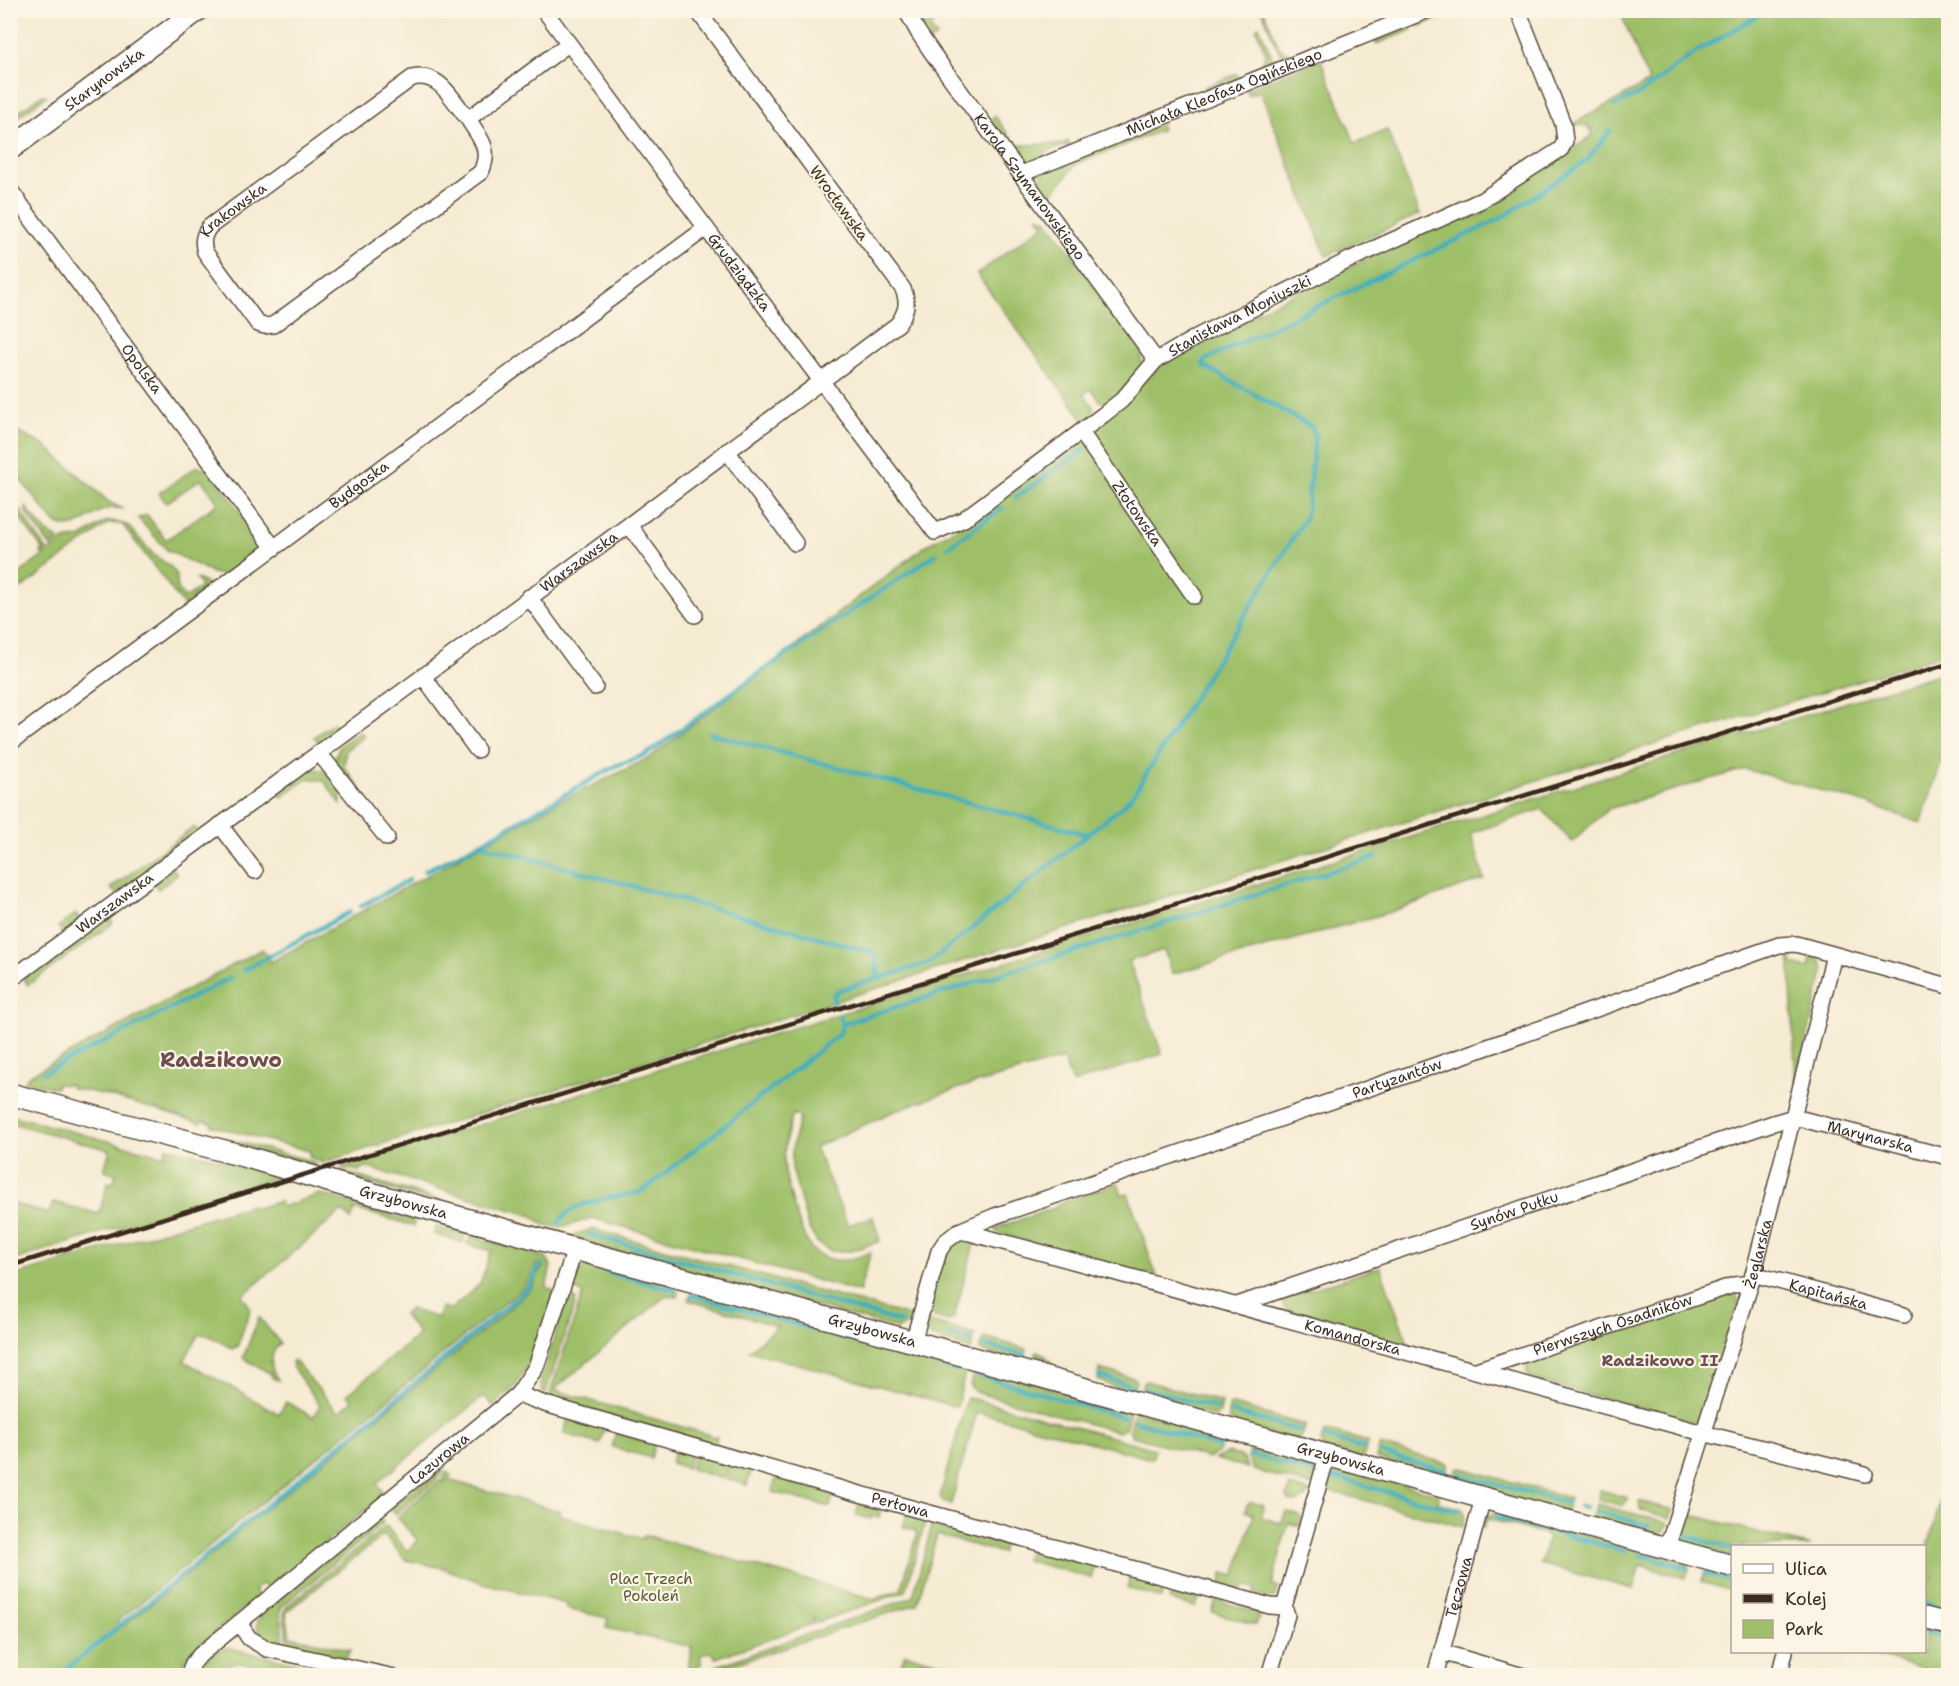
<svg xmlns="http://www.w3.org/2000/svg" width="1959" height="1686" font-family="'Shantell Sans',sans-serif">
  <rect width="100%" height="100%" fill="#fcf5e5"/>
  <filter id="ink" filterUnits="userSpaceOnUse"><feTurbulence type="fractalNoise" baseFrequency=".0167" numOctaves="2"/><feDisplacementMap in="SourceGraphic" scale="12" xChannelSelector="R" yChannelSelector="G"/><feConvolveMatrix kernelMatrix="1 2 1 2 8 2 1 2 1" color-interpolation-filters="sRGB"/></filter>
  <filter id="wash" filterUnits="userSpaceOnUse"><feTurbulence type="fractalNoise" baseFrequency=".008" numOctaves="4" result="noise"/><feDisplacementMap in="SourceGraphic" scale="24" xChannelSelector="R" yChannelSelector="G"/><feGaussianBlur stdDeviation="1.35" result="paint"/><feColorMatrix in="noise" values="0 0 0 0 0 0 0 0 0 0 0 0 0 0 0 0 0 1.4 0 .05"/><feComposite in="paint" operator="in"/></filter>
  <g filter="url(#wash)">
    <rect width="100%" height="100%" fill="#f6ebd3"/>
    <g fill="#9ebf68" stroke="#6c7443" stroke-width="1.5" fill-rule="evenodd">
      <path d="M 928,11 L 948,11 L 930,27 L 937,37 L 931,40 C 924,30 918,21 928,11 Z"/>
      <polygon points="1262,11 1264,11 1279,48 1289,53 1287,61 1282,58"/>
      <polygon points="1443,11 1458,11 1418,27 1417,21"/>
      <path d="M 1620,11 L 1948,11 L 1948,653 L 1560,773 L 322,1163 L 309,1156 L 310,1151 L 212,1126 L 212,1123 L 202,1120 L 201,1123 C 158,1112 116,1095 71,1088 L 71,1085 L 56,1084 L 56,1088 L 25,1082 L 27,1077 L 39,1070 L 262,949 L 271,962 L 557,803 L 649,758 L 927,545 L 957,528 L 1164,364 C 1258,307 1359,262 1459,217 L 1467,220 L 1484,213 L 1481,206 L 1566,150 L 1568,152 L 1593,135 L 1587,126 L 1573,124 L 1649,82 Z"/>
      <polygon points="1408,24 1411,30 1376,44 1374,39"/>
      <polygon points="1259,26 1274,61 1272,67 1267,69 1261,64 1266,54 1256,28"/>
      <polygon points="1321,60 1355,143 1387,130 1420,214 1326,256 1260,91 1249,95 1246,89"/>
      <polygon points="1237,74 1239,79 1207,93 1204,87"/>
      <polygon points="42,95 46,96 11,122 11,117"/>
      <path d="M 995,116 L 1016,145 L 1062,144 L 1068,141 L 1071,147 L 1068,148 L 1067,145 L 1045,152 L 1047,156 C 1037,160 1027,164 1017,157 L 991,121 Z"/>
      <path d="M 1160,123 L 1162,130 L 1076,164 L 1052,194 L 1058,203 L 1053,206 C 1045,196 1035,187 1042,173 Z"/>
      <polygon points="1038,216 1047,220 1142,349 1141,370 1110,403 1101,402 1091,389 1084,394 1094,408 1092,416 1084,421 977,274 1044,225"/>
      <path d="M 11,429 L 44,445 L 109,502 L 123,509 C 91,502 82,539 54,522 L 11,468 Z"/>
      <polygon points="197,466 209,469 254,531 255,549 253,557 234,572 225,575 215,574 167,550 138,518 147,515 166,540 218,503 201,479 166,503 159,493"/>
      <path d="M 26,507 C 36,520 44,533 59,539 L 51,547 L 26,513 Z"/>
      <polygon points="21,509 22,514 47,550 42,554 41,552 43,550 16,513"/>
      <polygon points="111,521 127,525 154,555 171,567 176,574 178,589 185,598 201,587 197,579 208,584 209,587 184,606 122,524 109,523 11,596 11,580 64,540 82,537 105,522"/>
      <path d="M 1948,671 L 1948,764 L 1942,760 L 1921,823 L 1861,802 L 1745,769 L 1608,809 L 1572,842 L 1542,809 L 1471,833 L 1484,879 L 1387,913 L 1172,974 L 1164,950 L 1129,961 L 1162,1054 L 1072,1083 L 1063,1059 L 956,1089 L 899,1109 L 815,1147 L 848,1225 L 873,1217 L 880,1241 L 851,1251 L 831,1251 L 818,1244 L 808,1227 L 792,1168 C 790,1150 795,1134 800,1117 L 793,1114 C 788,1128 784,1144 784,1159 C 784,1178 801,1239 814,1251 C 818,1254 826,1258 831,1259 C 845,1263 858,1257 871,1252 L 859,1292 L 592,1218 C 572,1225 550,1235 533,1216 L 365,1167 L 360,1171 L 340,1168 Z"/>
      <polygon points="334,723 339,730 320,744 314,737"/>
      <path d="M 360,732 L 365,736 L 346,750 L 344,766 L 361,790 L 357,792 L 335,762 C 335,745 347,740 360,732 Z"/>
      <polygon points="311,768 325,771 341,790 341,804 324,781 308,778 282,797 277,791"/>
      <polygon points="194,827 198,833 116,894 111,888"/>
      <polygon points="173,868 177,875 158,889 153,883"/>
      <polygon points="76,914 81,920 63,934 58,927"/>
      <polygon points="107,916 113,923 28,985 23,978"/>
      <polygon points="1789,950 1793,953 1792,964 1809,968 1811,957 1815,956 1821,961 1824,968 1796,1083"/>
      <polygon points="10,1115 164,1156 166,1147 234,1162 283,1176 11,1261 11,1203 49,1214 53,1202 99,1214 108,1182 113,1183 116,1174 104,1170 110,1150 11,1123"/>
      <polygon points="211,1135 311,1161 316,1165 310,1167 212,1138"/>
      <polygon points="342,1172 524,1224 523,1226 331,1173"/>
      <polygon points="1118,1183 1122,1195 1128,1193 1157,1277 997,1233 995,1228 1055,1208 1057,1204"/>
      <path d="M 320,1194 L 414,1221 L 414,1226 L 355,1209 L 351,1220 L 342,1211 L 242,1296 L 251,1308 L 237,1347 L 235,1346 L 233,1349 L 208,1335 L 199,1334 L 184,1361 L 279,1414 L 286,1402 L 313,1417 L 320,1405 L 293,1368 L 292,1362 L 294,1360 L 338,1412 L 352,1401 L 347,1395 L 419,1334 L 403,1315 L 410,1309 L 438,1318 L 441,1307 L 451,1309 L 480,1284 L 491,1251 L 467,1244 L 470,1236 L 542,1256 L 546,1258 L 551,1266 L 546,1288 L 555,1291 L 533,1357 L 516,1386 L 493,1406 L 484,1396 L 377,1483 L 385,1495 L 267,1589 L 262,1583 L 254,1590 L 259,1596 L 193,1650 L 183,1663 L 180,1675 L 11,1676 L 10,1277 L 251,1205 L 253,1209 L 280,1201 L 282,1207 ZM 537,1264 L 543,1266 L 530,1290 L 501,1316 L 124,1626 L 117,1622 L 525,1286 Z"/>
      <polygon points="436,1227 465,1235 463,1243 434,1234"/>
      <polygon points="592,1229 913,1317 909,1323 898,1329 566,1238"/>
      <path d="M 967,1239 L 975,1240 L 954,1318 L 949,1321 L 931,1316 L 929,1313 C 936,1288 937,1246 967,1239 Z"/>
      <path d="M 594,1264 L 673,1284 L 678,1292 L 678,1297 L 667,1295 L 554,1390 L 717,1437 L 714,1446 L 553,1399 L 550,1393 L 583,1293 L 571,1288 C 575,1275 580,1267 594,1264 Z"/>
      <polygon points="1380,1267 1409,1346 1298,1316 1297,1312 1288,1310 1283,1306 1283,1301 1287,1297"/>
      <polygon points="694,1291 967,1364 957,1407 749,1351 777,1326 688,1300 690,1295"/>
      <polygon points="1730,1293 1736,1296 1739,1300 1715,1379 1708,1377 1705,1387 1711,1390 1700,1422 1697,1423 1533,1380 1527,1375 1527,1366 1533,1358"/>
      <polygon points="568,1295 575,1298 576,1301 545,1395 541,1388 541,1378"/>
      <path d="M 259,1317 L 280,1343 C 269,1354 269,1368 278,1380 L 272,1378 L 271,1374 L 243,1358 Z"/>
      <polygon points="927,1321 975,1335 971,1350 931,1337 926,1328"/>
      <polygon points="984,1337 1027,1349 1022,1365 979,1350"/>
      <polygon points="1037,1351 1044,1354 1053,1365 1032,1367"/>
      <polygon points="975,1366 1130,1412 1125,1429 1118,1432 975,1392 970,1386"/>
      <polygon points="1099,1369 1135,1378 1136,1382 1132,1395 1098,1380"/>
      <polygon points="1146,1381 1222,1402 1220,1412 1214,1417 1139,1397 1143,1383"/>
      <polygon points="967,1397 1155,1449 1152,1459 977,1412 951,1504 943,1502 940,1496"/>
      <polygon points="1230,1404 1305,1425 1304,1433 1297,1441 1230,1422 1228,1414"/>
      <polygon points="1135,1411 1175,1422 1222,1443 1219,1452 1209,1458 1132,1436 1129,1429"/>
      <polygon points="568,1418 605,1428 600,1444 564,1434"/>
      <polygon points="1328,1431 1368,1442 1363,1459 1323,1448 1321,1441 1323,1434"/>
      <polygon points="616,1433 655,1444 651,1458 612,1447"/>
      <polygon points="1380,1445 1448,1464 1444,1480 1376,1458"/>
      <polygon points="675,1449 691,1454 687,1468 671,1463"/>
      <polygon points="1250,1451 1299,1456 1312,1460 1317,1468 1312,1486 1254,1470 1248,1459"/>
      <polygon points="1227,1453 1241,1456 1248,1468 1215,1459"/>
      <polygon points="694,1455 729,1464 724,1479 690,1469"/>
      <polygon points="731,1465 751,1471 747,1485 727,1479"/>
      <polygon points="1458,1467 1570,1498 1566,1513 1452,1482"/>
      <polygon points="1343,1468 1439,1494 1437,1502 1463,1509 1465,1515 1463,1527 1326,1490 1332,1472"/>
      <polygon points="438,1470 444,1470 435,1481 395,1514 390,1508"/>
      <polygon points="447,1472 451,1475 448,1480 560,1511 559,1515 643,1539 644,1535 874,1599 901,1590 917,1535 914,1530 903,1527 907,1514 926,1519 906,1591 818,1622 815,1618 812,1619 815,1623 716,1658 712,1652 700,1655 702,1664 697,1666 695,1675 686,1675 692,1647 606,1628 608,1618 566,1609 567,1604 483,1583 443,1568 406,1560 384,1535 286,1612 290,1636 351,1650 346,1658 288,1645 284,1614 286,1607 386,1526 407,1551 418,1541 397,1517 441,1480 444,1483 446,1481 443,1478"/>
      <polygon points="1948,1472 1948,1617 1925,1611 1924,1577 1932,1579 1926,1555"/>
      <polygon points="776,1478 833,1494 830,1507 772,1492"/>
      <polygon points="1290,1486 1310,1492 1305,1498 1296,1502 1289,1500 1287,1496"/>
      <polygon points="1600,1490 1628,1498 1623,1506 1598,1499"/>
      <polygon points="860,1501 881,1507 879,1518 872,1516 871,1519 856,1515"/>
      <polygon points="1639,1501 1673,1510 1670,1518 1640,1510"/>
      <polygon points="1250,1502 1263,1505 1262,1518 1281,1523 1286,1512 1298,1515 1302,1518 1300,1526 1288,1523 1272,1585 1278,1587 1275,1597 1272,1599 1254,1594 1255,1588 1244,1585 1242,1591 1224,1587 1221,1583 1223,1573 1235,1576 1254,1514 1245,1511 1247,1505"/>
      <polygon points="1597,1504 1668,1523 1664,1531 1653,1535 1592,1520"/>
      <polygon points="1497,1511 1687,1562 1690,1567 1685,1578 1640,1565 1633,1589 1540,1564 1548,1538 1543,1533 1487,1519 1484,1528 1482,1528 1485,1519"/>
      <path d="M 1685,1513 L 1810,1546 L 1732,1546 L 1732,1558 L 1688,1545 C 1677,1535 1681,1525 1685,1513 Z"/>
      <path d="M 379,1518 L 383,1523 L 282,1606 L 280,1613 L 284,1644 C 268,1641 248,1633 262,1613 Z"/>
      <polygon points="933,1521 1005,1541 1002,1553 937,1535 917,1604 713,1671 712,1675 703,1676 711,1668 913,1597"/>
      <polygon points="1029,1548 1095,1565 1091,1578 1025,1560"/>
      <polygon points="1711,1568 1732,1574 1732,1591 1701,1582 1706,1570"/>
      <polygon points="1130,1576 1164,1585 1161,1598 1127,1588"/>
      <polygon points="1172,1588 1200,1595 1196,1607 1169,1600"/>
      <polygon points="1216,1600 1260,1613 1256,1625 1212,1612"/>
      <polygon points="1925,1626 1948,1633 1948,1675 1863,1652 1924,1652"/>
      <path d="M 229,1648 L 337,1672 L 338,1676 L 296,1675 L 235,1662 L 218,1675 L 197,1676 C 202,1661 213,1650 229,1648 Z"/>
      <polygon points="905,1654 971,1669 970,1675 897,1675"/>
    </g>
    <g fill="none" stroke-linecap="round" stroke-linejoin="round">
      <g stroke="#40afbb" stroke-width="4.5">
        <polyline points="1615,106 1639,94 1696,52 1767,10"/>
        <polyline points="1016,497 1085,449"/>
        <polyline points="948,547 1002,508"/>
        <polyline points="709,733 1086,834"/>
        <polyline points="479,844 615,766 647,754 762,671 936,554"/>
        <polyline points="425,871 479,844 872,952 876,956 878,978"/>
        <polyline points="361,906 409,880"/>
        <polyline points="244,970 350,912"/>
        <polyline points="835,1004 833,995 839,990 929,963 1125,804 1135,792 1306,517 1315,436 1312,427 1206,367 1203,364 1205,360 1502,218 1587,160 1610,131"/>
        <polyline points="842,1024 1376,857"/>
        <polyline points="43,1073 230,978"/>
        <path d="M 558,1223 C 576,1198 612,1199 640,1192 L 648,1187 L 838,1035 C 844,1028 842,1023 839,1015"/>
        <polyline points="589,1234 901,1322"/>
        <polyline points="606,1272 675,1290"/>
        <polyline points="692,1295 957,1370"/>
        <polyline points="949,1335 972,1341"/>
        <polyline points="984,1345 1025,1355"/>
        <polyline points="1035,1358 1042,1360"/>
        <polyline points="978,1375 1123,1417"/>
        <polyline points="1099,1376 1132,1386"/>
        <polyline points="1145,1389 1217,1408"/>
        <polyline points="1232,1412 1300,1431"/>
        <polyline points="1136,1421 1220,1447"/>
        <polyline points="1324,1437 1363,1448"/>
        <polyline points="1381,1453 1446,1471"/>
        <polyline points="1251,1455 1313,1472"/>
        <polyline points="1457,1474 1567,1503"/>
        <polyline points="1332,1477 1459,1511"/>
        <polyline points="1580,1506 1586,1508"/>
        <polyline points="1596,1511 1650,1526"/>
        <polyline points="1496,1517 1626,1551"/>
        <polyline points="1688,1536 1732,1549"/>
        <polyline points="1640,1555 1688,1568"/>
        <polyline points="1705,1573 1732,1581"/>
        <polyline points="1924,1603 1948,1610"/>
        <polyline points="1924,1632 1948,1639"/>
        <polyline points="58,1676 229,1537 499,1313 528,1288 541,1264"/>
      </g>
    </g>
  </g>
  <g filter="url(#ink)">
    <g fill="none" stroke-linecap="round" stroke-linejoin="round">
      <g stroke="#574739" stroke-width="18">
        <g id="street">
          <path id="s1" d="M 544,10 L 706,228 L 935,532 L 964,519 L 1103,415 L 1122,400 L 1156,360 L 1164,356 L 1200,335 L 1349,260 L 1482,200 L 1561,149 L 1565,141 L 1563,124 L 1518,10"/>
          <path id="s2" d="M 906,10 L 918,32 L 933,54 L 1156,360"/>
          <path id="s3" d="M 468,119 C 480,138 492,149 481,172 L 273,325 L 264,326 L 258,324 L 205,252 C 202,242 203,236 209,227 L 412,78 C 440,71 452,100 468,119 L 568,44"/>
          <path id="s4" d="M 1021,174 L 1428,10"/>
          <path id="s5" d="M 10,190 L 274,548"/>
          <path id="s6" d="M 1081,432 L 1194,596"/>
          <polyline points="727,451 795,543"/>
          <polyline points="629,525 695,615"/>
          <polyline points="529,597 595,687"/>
          <polyline points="423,676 477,750"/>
          <path id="s7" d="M 10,743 L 706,228"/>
          <polyline points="319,753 387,838"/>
          <polyline points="220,825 255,871"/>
          <path id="s8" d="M 10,980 L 629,525 L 898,324 C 906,312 909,303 903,289 L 697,10"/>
          <path id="s9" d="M 959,1231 L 995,1216 L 1402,1077 L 1779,945 L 1796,944 L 1948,986"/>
          <path id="s10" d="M 1753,1274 L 1904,1315"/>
          <path id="s11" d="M 1234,1306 L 1773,1123 L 1794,1117 L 1948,1157"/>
          <path id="s12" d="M 913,1342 L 939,1251 L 945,1242 L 959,1231 L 970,1233 L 1703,1433 L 1865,1474"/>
          <path id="s13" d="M 1476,1370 L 1734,1285 L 1751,1283"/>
          <path id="s14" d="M 518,1394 L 545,1404 L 849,1491 L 1270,1606 L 1284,1607"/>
          <path id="s15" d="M 1667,1548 L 1751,1283 L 1834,955"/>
          <polyline points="239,1623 249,1638 267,1649 390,1676"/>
          <polyline points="1441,1652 1523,1676"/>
          <path id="s16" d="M 188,1676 L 193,1663 L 201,1654 L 518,1394 L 536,1367 L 575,1249"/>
          <polyline points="1269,1676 1287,1615 1284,1607 1327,1456"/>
          <path id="s17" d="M 1435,1676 L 1483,1498"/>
          <polyline points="1779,1676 1785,1652"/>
        </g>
      </g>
      <g stroke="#574739" stroke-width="24">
        <g id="secondary">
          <path id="s18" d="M 10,149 L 198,10"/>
          <path id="s19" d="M 10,1094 L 247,1157 L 352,1188 L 1732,1566"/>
          <polyline points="1924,1618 1948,1624"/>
        </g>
      </g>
      <use href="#street" stroke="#fff" stroke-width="15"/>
      <use href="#secondary" stroke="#fff" stroke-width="21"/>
      <polyline stroke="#3b2a1e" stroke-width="4.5" points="10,1266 1948,664"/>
    </g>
  </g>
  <g text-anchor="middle" stroke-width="4.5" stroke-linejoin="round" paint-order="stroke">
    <g font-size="15" fill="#3b2a1e" stroke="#fcf5e5">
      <text dy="5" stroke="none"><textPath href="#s18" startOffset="117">Starynowska</textPath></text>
      <text dy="5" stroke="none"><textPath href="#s4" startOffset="219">Michała Kleofasa Ogińskiego</textPath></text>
      <text dy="5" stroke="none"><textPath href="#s2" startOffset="216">Karola Szymanowskiego</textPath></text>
      <text transform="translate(839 203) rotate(54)" y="5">Wrocławska</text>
      <text dy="5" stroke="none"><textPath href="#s3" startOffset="477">Krakowska</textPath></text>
      <text dy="5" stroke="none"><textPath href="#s1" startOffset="327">Grudziądzka</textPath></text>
      <text dy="5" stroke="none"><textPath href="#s1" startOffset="1029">Stanisława Moniuszki</textPath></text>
      <text dy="5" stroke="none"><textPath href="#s5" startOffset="222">Opolska</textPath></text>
      <text dy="5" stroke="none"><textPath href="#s7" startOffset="434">Bydgoska</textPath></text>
      <text dy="5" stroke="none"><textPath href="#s6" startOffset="99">Złotowska</textPath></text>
      <text dy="5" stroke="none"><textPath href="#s8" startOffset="706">Warszawska</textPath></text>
      <text dy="5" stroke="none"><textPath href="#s8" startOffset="130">Warszawska</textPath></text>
      <text dy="5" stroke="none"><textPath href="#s9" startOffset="464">Partyzantów</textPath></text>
      <text dy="5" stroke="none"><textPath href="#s11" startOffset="670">Marynarska</textPath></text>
      <text dy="5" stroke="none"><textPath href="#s19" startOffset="408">Grzybowska</textPath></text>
      <text dy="5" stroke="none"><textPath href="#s11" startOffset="296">Synów Pułku</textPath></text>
      <text dy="5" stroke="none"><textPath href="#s15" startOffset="308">Żeglarska</textPath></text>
      <text dy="5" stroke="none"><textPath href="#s10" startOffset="78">Kapitańska</textPath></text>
      <text dy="5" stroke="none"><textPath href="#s13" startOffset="144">Pierwszych Osadników</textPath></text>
      <text dy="5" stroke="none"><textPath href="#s19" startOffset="894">Grzybowska</textPath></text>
      <text dy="5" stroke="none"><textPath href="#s12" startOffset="531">Komandorska</textPath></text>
      <text dy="5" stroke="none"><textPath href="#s16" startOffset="334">Lazurowa</textPath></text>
      <text dy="5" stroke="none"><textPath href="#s19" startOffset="1380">Grzybowska</textPath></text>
      <text dy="5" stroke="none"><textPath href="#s14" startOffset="398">Perłowa</textPath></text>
      <text dy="5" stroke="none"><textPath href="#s17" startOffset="92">Tęczowa</textPath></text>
    </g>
    <g font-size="15" fill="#595734" stroke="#fcf5e5">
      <text x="651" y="1584">Plac Trzech<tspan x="651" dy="17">Pokoleń</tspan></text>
    </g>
    <g font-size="16" font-weight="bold" fill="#6f4e51" stroke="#fcf5e5">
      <text x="1660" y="1366">Radzikowo II</text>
    </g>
    <g font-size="21" font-weight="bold" fill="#6f4e51" stroke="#fcf5e5">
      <text x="221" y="1067">Radzikowo</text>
    </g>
  </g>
  <rect width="1959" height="1686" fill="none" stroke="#fcf5e5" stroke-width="36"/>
  <rect x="1731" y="1545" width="195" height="108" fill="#fcf5e5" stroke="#afa495" stroke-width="1.5"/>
  <rect x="1743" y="1564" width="30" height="9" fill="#ffffff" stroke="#afa495" stroke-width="1.5"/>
  <text x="1785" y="1575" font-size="18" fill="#3b2a1e">Ulica</text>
  <rect x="1743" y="1594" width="30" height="9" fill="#3b2a1e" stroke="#afa495" stroke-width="1.5"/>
  <text x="1785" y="1605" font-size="18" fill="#3b2a1e">Kolej</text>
  <rect x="1743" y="1620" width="30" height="18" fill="#9ebf68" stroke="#afa495" stroke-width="1.5"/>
  <text x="1785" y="1635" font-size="18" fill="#3b2a1e">Park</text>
</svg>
